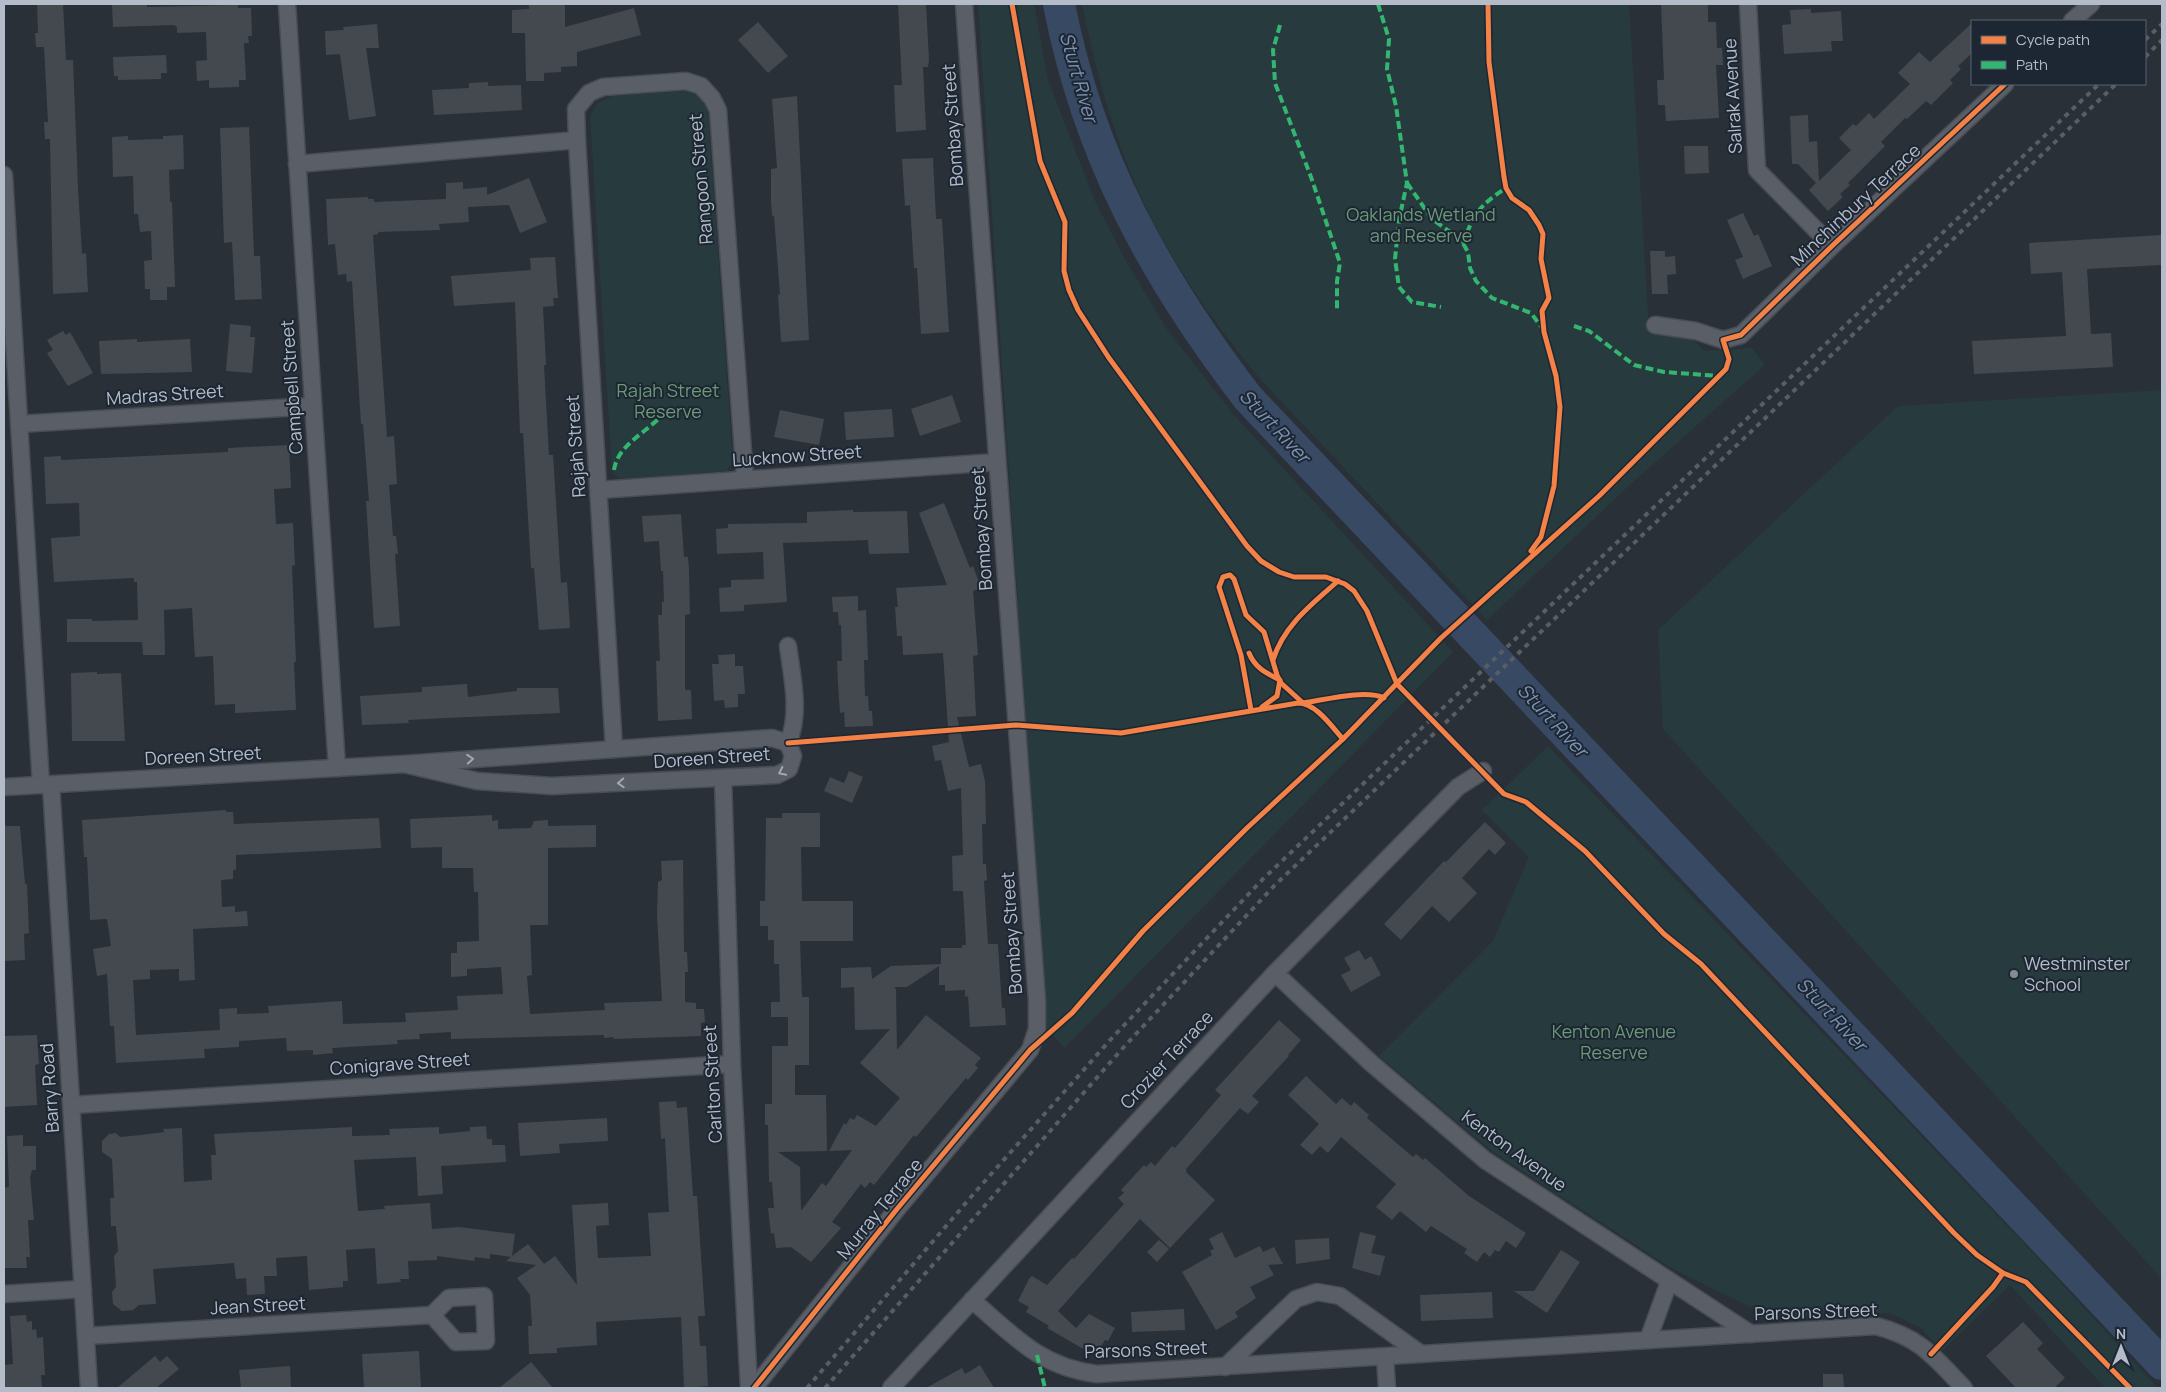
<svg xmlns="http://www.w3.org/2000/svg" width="2166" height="1392" font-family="Manrope,sans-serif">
  <rect width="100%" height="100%" fill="#2a3038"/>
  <g fill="#273a3e">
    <polygon points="978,4 1034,4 1048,80 1094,199 1126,261 1166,328 1234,415 1453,652 1065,1048 1046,1029"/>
    <path d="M 1082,4 L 1629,4 L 1649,328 L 1686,333 L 1704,351 L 1752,348 L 1765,365 L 1633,482 L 1487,620 L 1263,382 C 1208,317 1158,244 1127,164 C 1107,112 1093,58 1082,4 Z"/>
    <polygon points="687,91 703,99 708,112 733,462 727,471 619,479 612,470 590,116 598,103 612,96"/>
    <polygon points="2162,390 2162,1279 1663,729 1658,630 1898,406"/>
    <polygon points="1548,746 2037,1257 2158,1388 2105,1388 2010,1285 1942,1351 1921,1328 1890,1313 1779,1318 1760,1312 1673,1269 1493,1152 1379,1056 1493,941 1529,857 1482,810"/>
  </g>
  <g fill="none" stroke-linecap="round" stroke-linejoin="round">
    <path stroke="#384963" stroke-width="32" d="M 1059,4 C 1088,155 1155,277 1248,398 L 2162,1364"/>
  </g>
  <g fill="#444950">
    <polygon points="37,4 63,4 66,60 73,60 78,188 82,254 86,253 88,292 53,294 50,139 45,139 44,122 48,122 44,47 36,47 35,33 38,33"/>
    <polygon points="112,4 147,4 147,7 238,5 238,8 251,8 252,36 248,36 249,43 244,43 246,80 239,80 239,87 209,88 209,80 197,81 196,61 207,60 206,32 177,33 177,27 174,25 113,27"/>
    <polygon points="529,4 565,4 565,27 634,8 641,35 577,52 577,66 561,67 561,72 544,73 544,81 526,81 525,33 512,33 512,10 529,9"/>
    <polygon points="898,4 926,4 929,60 928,67 923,67 926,130 896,132 894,85 902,85"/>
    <polygon points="1661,4 1708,4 1708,22 1716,22 1717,48 1722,48 1723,65 1716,65 1719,118 1666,121 1665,105 1658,105 1657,80 1664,80"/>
    <polygon points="1811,9 1811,13 1841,11 1843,41 1831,41 1832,51 1784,54 1782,25 1791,24 1790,10"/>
    <polygon points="758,22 788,56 768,73 738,40"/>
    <polygon points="1972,23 1972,53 1958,66 1961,69 1950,80 1953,83 1931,105 1926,101 1907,119 1905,118 1881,142 1885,146 1848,183 1850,185 1840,194 1843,197 1828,211 1809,190 1816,183 1798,164 1792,164 1790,116 1808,115 1809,142 1817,141 1819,181 1851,150 1839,138 1853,124 1856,126 1869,113 1874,119 1910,84 1898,73 1919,52 1930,62"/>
    <polygon points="377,24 379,48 366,48 376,116 349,120 340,54 326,55 325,31 344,30 343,27"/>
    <polygon points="166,55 167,73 161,73 161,79 118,80 118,76 114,76 113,57"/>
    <polygon points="488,82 488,86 521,85 522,110 434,115 432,90 469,88 469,83"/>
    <polygon points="797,96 809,340 781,342 778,295 780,294 774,216 772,216 771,200 771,169 777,168 772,99"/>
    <polygon points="249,127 254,256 260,256 262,299 235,300 232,242 224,243 220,128"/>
    <polygon points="183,135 184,169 169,170 170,202 172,202 175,287 167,287 167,300 150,300 150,289 145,289 144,261 152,260 151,231 140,232 138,214 134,214 133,176 113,177 112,137 128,136 128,140 163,139 163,136"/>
    <polygon points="1684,146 1708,146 1709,173 1685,174"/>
    <polygon points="933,158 936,219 942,219 949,332 921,334 917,268 914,268 910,205 905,206 902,159"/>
    <polygon points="529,178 547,222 520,233 509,205 468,207 469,222 439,224 440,230 378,232 378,234 373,235 387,437 394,436 397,484 389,485 393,536 396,536 398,554 395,554 400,626 374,628 366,501 369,501 363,424 361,424 352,281 347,282 346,274 338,275 335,244 328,245 326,199 368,197 368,199 374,199 374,202 446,199 446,183 463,182 463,189 487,187 487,195"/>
    <polygon points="1743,213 1754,236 1758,234 1772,266 1743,279 1735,260 1743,257 1727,220"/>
    <polygon points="2162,235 2162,265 2087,269 2091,334 2111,333 2113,367 1974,374 1972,341 2066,336 2062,272 2031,274 2029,243"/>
    <polygon points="1650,251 1665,251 1665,257 1675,256 1676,274 1667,275 1668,294 1652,294"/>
    <polygon points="555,257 558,298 553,298 554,306 543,307 546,365 544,365 549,455 553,455 561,583 567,582 570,628 539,630 534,568 531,568 523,433 520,433 515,302 454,306 451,276 531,270 530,258"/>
    <polygon points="230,324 251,326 250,337 255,337 252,373 226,371"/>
    <polygon points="63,331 66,335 70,332 93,373 68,386 47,353 53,350 47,340"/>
    <polygon points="137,339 137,342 190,339 192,372 101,374 99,341"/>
    <polygon points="952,395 961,422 920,436 911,409"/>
    <polygon points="892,409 894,437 846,440 844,412"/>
    <polygon points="780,410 824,419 819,445 774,437"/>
    <polygon points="289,445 291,488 274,489 276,524 293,523 295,565 292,566 296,662 294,662 296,710 235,713 235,704 215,705 213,656 195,657 192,608 164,610 165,655 143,655 142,642 67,642 67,619 92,619 92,621 138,620 137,582 134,582 134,578 54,582 51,538 80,536 79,503 46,504 44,457 61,456 61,460 228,452 228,448"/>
    <polygon points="944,503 970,568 973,566 981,588 973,591 978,655 973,656 976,716 957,717 969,767 981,764 985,781 986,824 982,824 983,864 986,864 987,880 984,881 988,944 998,944 1002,1008 1005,1008 1006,1025 970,1027 968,996 965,997 965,990 945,991 945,985 939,985 939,966 907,987 894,987 896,989 897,1050 926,1015 981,1058 975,1065 978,1068 968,1080 966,1078 916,1137 914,1135 874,1185 870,1182 865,1188 861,1184 832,1222 841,1228 811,1262 791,1247 776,1248 774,1233 771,1234 768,1208 774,1208 772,1182 769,1182 768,1125 765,1125 765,1104 772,1104 772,1046 788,1046 788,1017 771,1017 771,1002 780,1002 779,964 774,964 774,940 768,940 768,926 760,926 760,901 765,901 766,818 782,818 782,813 820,813 820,847 801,847 802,901 853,901 853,941 800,941 802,997 809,997 809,1065 795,1065 795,1095 826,1095 827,1151 778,1152 800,1167 801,1211 822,1183 826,1186 852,1150 829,1151 844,1123 846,1125 850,1118 854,1120 857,1115 876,1126 900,1098 860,1063 890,1029 855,1030 854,987 841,988 841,968 871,967 872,979 891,966 941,964 941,948 962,948 962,945 966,945 963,891 953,891 952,856 963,855 961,788 948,791 941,760 935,761 932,746 949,742 943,653 903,655 902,636 897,636 895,607 898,607 896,588 947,585 919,513"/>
    <polygon points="853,510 853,512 907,511 909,553 869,554 868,540 783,543 787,602 744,605 744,611 720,612 719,588 731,587 731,580 764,579 763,552 717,554 716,529 728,528 728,524 807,523 807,512"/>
    <polygon points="681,514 684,557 688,557 689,570 690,614 685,615 685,690 691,690 692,719 658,721 656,661 660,661 658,615 662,615 662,602 664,602 663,571 661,571 659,541 644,542 642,516"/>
    <polygon points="858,596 858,611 866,610 868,660 864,660 865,696 868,696 869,711 872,711 873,726 845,727 844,712 840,713 838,683 837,661 842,661 841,625 839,625 838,612 833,612 832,597"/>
    <polygon points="735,654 735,666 743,666 745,694 738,694 738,707 725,708 724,700 714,701 712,664 719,664 718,655"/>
    <polygon points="97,672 97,674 121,673 125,741 72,741 71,673"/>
    <polygon points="467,684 468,697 517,691 517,688 558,688 560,713 445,718 408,720 409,723 362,725 360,696 422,692 422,687"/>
    <polygon points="849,771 863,777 852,803 824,791 830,777 844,783"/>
    <polygon points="226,810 226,812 233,812 234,824 379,818 381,848 236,855 236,870 233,870 233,879 221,880 222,907 235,906 235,912 247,911 248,926 193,929 195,980 179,981 179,969 150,970 150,979 133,980 136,1035 220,1030 219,1009 237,1008 237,1014 269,1013 268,1006 342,1001 343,1024 406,1022 405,1013 458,1010 457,996 503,994 501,967 467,969 467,976 451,977 451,953 457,953 457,942 479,941 478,892 474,892 473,868 442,868 442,847 411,848 410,819 492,815 492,821 498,820 498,829 531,828 534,821 548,820 548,826 596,825 596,847 548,848 548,925 530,925 532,975 527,976 530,1014 605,1010 604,1003 662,1001 657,915 658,882 662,880 661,861 683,860 684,952 687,952 688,972 685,972 685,1002 696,1003 696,1009 704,1009 705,1022 701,1023 701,1036 613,1039 614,1037 604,1038 604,1035 451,1039 451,1032 419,1034 420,1039 397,1040 398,1044 332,1048 333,1053 313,1055 313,1050 287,1051 286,1038 239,1041 239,1047 204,1049 205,1058 116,1063 114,1026 110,1026 107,974 97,976 93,949 111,946 107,919 90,920 87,857 84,857 82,820"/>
    <polygon points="1485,822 1506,843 1495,855 1489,849 1462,878 1477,893 1449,922 1432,906 1401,940 1384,924 1444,861 1446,862"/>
    <polygon points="4,826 20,826 25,884 27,884 29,933 24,934 25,960 4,961"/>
    <polygon points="1359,950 1365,960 1371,956 1381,975 1351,992 1341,975 1351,970 1344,958"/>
    <polygon points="1279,1020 1301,1040 1288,1055 1289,1056 1252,1096 1259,1102 1248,1114 1240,1108 1186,1169 1187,1173 1215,1200 1170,1248 1140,1219 1058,1311 1076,1328 1089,1314 1115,1328 1108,1341 1105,1340 1098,1351 1087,1345 1085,1350 1047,1328 1049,1326 1026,1312 1029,1307 1018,1301 1029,1279 1032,1276 1047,1285 1072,1258 1074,1259 1124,1204 1118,1198 1124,1193 1121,1190 1144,1165 1146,1167 1151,1162 1155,1166 1172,1146 1175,1148 1221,1095 1215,1090"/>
    <polygon points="37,1035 39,1064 35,1065 37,1105 4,1107 4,1036"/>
    <polygon points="1306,1076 1336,1104 1342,1098 1351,1106 1354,1102 1369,1115 1367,1118 1413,1157 1416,1154 1423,1160 1425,1158 1469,1196 1526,1233 1516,1248 1506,1241 1499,1252 1495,1250 1490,1257 1484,1252 1477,1262 1464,1253 1467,1249 1431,1226 1426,1232 1400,1211 1392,1220 1376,1207 1396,1184 1341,1137 1328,1153 1320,1146 1312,1155 1300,1145 1319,1124 1288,1095"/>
    <polygon points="676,1101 677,1108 687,1107 693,1196 697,1196 705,1316 698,1316 700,1346 706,1346 708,1386 684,1388 681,1317 596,1322 597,1345 557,1348 557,1353 529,1354 528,1326 532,1326 530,1295 517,1278 536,1265 506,1261 511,1257 490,1254 490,1259 475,1257 474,1261 437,1256 437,1260 408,1261 409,1279 400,1279 401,1282 377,1284 375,1248 346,1250 348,1281 343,1281 343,1287 309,1290 307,1256 276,1258 277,1276 264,1276 265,1294 247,1295 246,1278 236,1279 234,1263 153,1269 156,1304 139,1305 133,1310 122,1311 113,1304 112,1292 116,1287 114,1256 118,1251 116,1226 111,1226 110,1198 114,1198 112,1159 102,1152 102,1141 109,1134 116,1133 120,1137 141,1135 164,1132 163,1129 182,1128 184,1182 212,1180 211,1155 216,1155 214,1134 352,1127 352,1136 390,1135 389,1129 439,1127 439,1134 470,1131 470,1127 486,1126 487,1139 492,1139 492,1145 505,1145 506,1162 441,1166 443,1194 418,1196 416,1157 354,1160 358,1211 385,1209 384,1206 430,1203 432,1229 459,1227 515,1234 512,1256 528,1244 544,1264 555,1256 577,1285 572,1205 608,1203 609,1225 596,1226 598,1258 651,1256 648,1213 669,1212 665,1138 661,1139 659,1102"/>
    <polygon points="607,1118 608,1141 559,1144 560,1153 520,1156 518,1123"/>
    <polygon points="23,1135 23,1146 36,1146 36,1170 32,1170 30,1177 34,1220 28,1220 30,1257 26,1257 27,1268 4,1268 4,1188 9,1187 7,1136"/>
    <polygon points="1222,1232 1235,1258 1260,1246 1263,1252 1274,1247 1283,1264 1268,1265 1274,1275 1250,1287 1256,1298 1235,1312 1238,1317 1216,1330 1182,1272 1212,1255 1210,1251 1214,1249 1209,1239"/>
    <polygon points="1360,1232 1376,1236 1371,1253 1385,1256 1380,1276 1352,1268"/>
    <polygon points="1329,1238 1330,1259 1296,1264 1295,1240"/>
    <polygon points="1159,1240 1169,1249 1157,1262 1147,1252"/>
    <polygon points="1561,1250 1580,1262 1547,1313 1514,1291 1534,1291"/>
    <polygon points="1492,1292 1493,1318 1421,1321 1420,1295"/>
    <polygon points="1184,1309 1185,1330 1132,1332 1131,1312"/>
    <polygon points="26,1315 27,1322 32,1321 32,1330 36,1329 37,1338 43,1337 45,1375 41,1375 42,1388 4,1388 4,1365 13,1364 10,1316"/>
    <polygon points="2023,1322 2043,1343 2037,1349 2065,1378 2054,1388 2016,1388 1986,1356"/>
    <polygon points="419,1351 421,1388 364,1388 362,1354"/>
    <polygon points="155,1356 160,1362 167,1356 179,1369 156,1388 117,1388"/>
    <polygon points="531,1362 553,1388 499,1388 519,1372"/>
    <polygon points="980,1365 994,1388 926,1388 962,1368 965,1374"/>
    <polygon points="290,1366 291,1388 241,1388 239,1370"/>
    <polygon points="1823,1374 1843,1374 1844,1388 1823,1388"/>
  </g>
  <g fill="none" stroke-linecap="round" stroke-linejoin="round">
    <g stroke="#484c53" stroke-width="19">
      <g id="minor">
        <polyline points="287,4 337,768"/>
        <polyline points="1748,4 1757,170 1832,246"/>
        <polyline points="2072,21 2091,4"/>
        <polyline points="577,140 614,749"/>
        <polyline points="297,164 577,140 576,109 589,93 603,87 686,81 701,86 712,98 718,110 745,479"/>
        <polyline points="4,175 41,785"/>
        <polyline points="1655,325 1696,331 1723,340 1741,335 1832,246 2005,84"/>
        <polyline points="19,424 313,406"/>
        <polyline points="599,490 997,462"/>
        <path d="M 788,646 C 792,677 801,713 788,743"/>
        <polyline points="723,778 732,1064 749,1388"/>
        <polyline points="51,785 89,1388"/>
        <polyline points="4,787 404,764 772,738 788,743 793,756 789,769 777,775 552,786 477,781 404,764"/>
        <polyline points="1275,973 1371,1063 1485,1160 1751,1334"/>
        <polyline points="72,1105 732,1064"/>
        <polyline points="4,1294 83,1289"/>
        <path d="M 972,1300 C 1014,1336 1040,1367 1097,1374 L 1876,1326 C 1921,1338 1933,1356 1964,1388"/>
        <polyline points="86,1336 432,1315 449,1298 484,1296 486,1341 456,1342 432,1315"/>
        <polyline points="1648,1340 1669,1282"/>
        <polyline points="1385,1357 1387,1388"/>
        <polyline points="1225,1367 1296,1299 1317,1292 1340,1296 1421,1354"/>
        <polyline points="754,1388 897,1209 1030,1050 1037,1029 1037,1001 964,4"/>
        <polyline points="891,1388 1275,973 1458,787 1483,771"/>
      </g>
    </g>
    <use href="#minor" stroke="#5a5e66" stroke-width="16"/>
    <g stroke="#595d64" stroke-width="4" stroke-dasharray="5 5" stroke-linecap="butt">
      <polyline points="2145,40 2162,24"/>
      <polyline points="2145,57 2162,40"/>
      <polyline points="807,1388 977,1190 1112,1038 1263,879 2099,84"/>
      <polyline points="825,1388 1122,1049 1274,886 2116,84"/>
    </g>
    <g stroke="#33b770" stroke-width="4" stroke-dasharray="8 4" stroke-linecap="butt">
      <polyline points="1378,4 1389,39 1387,69 1396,106 1407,183 1399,220 1395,259 1399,287 1412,302 1441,307"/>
      <polyline points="1280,25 1273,50 1275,83 1311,177 1340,263 1337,281 1337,310"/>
      <polyline points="1407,183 1432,219 1461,240 1468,252 1470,268 1476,281 1492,298 1531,313 1542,328"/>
      <path d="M 1463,244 C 1473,214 1480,205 1506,188"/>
      <polyline points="1574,326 1589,331 1634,365 1664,372 1719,376"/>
      <path d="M 614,470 C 618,442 652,431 667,409"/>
      <polyline points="1037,1355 1045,1388"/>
    </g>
    <g stroke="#1d2633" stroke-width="8">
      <g id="cycleway">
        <polyline points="1012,4 1040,161 1065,222 1064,271 1069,290 1078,310 1109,358 1247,546 1261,561 1279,572 1294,577 1326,577 1345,584 1354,591 1367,611 1397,684 1504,794 1526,802 1585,851 1664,934 1701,964 1954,1233 1977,1255 2003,1273"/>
        <polyline points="1488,4 1489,62 1504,177 1506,188 1512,198 1529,210 1539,225 1543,234 1541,259 1549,298 1542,311 1544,332 1556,376 1560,407 1554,486 1541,537 1531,551"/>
        <path d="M 1249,653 C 1255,668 1266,673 1280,680 L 1277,696 L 1262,707"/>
        <path d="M 1273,660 C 1284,625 1312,604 1338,581"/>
        <path d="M 1251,710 L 1241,655 L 1219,587 L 1223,577 L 1230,575 L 1234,579 L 1246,615 L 1264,632 L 1277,675 L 1281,683 L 1303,703 C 1324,700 1366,689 1384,698"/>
        <path d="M 788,743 L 1016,725 L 1121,733 L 1298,703 C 1316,703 1332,727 1343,739"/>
        <polyline points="1931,1354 1993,1287 2003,1273 2026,1282 2130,1388"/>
        <polyline points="754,1388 897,1209 1030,1050 1072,1013 1143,931 1247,828 1343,739 1441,638 1599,496 1726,369 1729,359 1723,340 1741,335 1832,246 2005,84"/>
      </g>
    </g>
    <use href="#cycleway" stroke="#f48246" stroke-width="5"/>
  </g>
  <defs><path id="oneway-chevron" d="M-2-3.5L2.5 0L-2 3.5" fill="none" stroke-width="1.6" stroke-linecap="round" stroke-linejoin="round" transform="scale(1.25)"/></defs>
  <g stroke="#a2a9b5">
    <use href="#oneway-chevron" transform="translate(470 759) rotate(-4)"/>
    <use href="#oneway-chevron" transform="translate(782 772) rotate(154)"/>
    <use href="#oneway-chevron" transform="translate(621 783) rotate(177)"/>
  </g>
  <circle fill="#848b96" stroke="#1d2633" stroke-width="2" cx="2014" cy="974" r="5"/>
  <g text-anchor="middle" stroke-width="4" stroke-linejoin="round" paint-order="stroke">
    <g font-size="18" fill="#b4bcc9" stroke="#1d2633">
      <text transform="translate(1733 96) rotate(-93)" y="6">Salrak Avenue</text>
      <text transform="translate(953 125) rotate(-94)" y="6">Bombay Street</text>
      <text transform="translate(701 179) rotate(-95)" y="6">Rangoon Street</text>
      <text transform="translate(1856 205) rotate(-43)" y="6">Minchinbury Terrace</text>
      <text transform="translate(292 387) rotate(-94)" y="6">Campbell Street</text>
      <text transform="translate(165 395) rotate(-4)" y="6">Madras Street</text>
      <text transform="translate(576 446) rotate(-94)" y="6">Rajah Street</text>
      <text transform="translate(797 456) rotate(-4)" y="6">Lucknow Street</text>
      <text transform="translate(982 529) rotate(-94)" y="6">Bombay Street</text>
      <text transform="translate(203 756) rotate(-3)" y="6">Doreen Street</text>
      <text transform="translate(712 758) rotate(-4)" y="6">Doreen Street</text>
      <text transform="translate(1012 933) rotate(-94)" y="6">Bombay Street</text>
      <text transform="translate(1167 1060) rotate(-47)" y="6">Crozier Terrace</text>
      <text transform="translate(400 1064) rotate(-4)" y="6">Conigrave Street</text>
      <text transform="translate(713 1084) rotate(-93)" y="6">Carlton Street</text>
      <text transform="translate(50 1088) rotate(-94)" y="6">Barry Road</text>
      <text transform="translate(1514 1151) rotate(36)" y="6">Kenton Avenue</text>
      <text transform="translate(880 1209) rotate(-51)" y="6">Murray Terrace</text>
      <text transform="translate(258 1306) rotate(-3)" y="6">Jean Street</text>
      <text transform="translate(1816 1312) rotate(-2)" y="6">Parsons Street</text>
      <text transform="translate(1146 1350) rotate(-2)" y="6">Parsons Street</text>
    </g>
    <g font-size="18" fill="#6b9a76" stroke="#1d2633">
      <text x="1421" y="221">Oaklands Wetland<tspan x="1421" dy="21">and Reserve</tspan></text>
      <text x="668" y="397">Rajah Street<tspan x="668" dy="21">Reserve</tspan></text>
      <text x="1614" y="1038">Kenton Avenue<tspan x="1614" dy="21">Reserve</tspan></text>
    </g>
    <g font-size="18" fill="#b4bcc9" stroke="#1d2633" text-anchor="start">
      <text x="2024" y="970">Westminster<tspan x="2024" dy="21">School</tspan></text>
    </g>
    <g font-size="19" font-style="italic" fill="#7c92b1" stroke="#1d2633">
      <text transform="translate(1079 77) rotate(74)" y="7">Sturt River</text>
      <text transform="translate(1275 426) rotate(47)" y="7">Sturt River</text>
      <text transform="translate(1553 720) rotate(47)" y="7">Sturt River</text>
      <text transform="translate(1832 1014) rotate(47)" y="7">Sturt River</text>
    </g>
  </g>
  <rect width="2166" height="1392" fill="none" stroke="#b4bcc9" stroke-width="10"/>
  <rect x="1971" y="20" width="175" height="65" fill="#1d2633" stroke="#59626f"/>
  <rect x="1981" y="36" width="25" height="8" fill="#f48246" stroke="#59626f"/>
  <text x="2016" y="45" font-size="15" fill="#b4bcc9">Cycle path</text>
  <rect x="1981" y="61" width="25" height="8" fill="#33b770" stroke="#59626f"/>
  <text x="2016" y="70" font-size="15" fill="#b4bcc9">Path</text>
  <g transform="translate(2121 1347)" stroke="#1d2633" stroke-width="4" paint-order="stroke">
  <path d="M0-4L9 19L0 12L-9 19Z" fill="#b4bcc9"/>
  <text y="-8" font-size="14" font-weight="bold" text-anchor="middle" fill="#b4bcc9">N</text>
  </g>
</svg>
